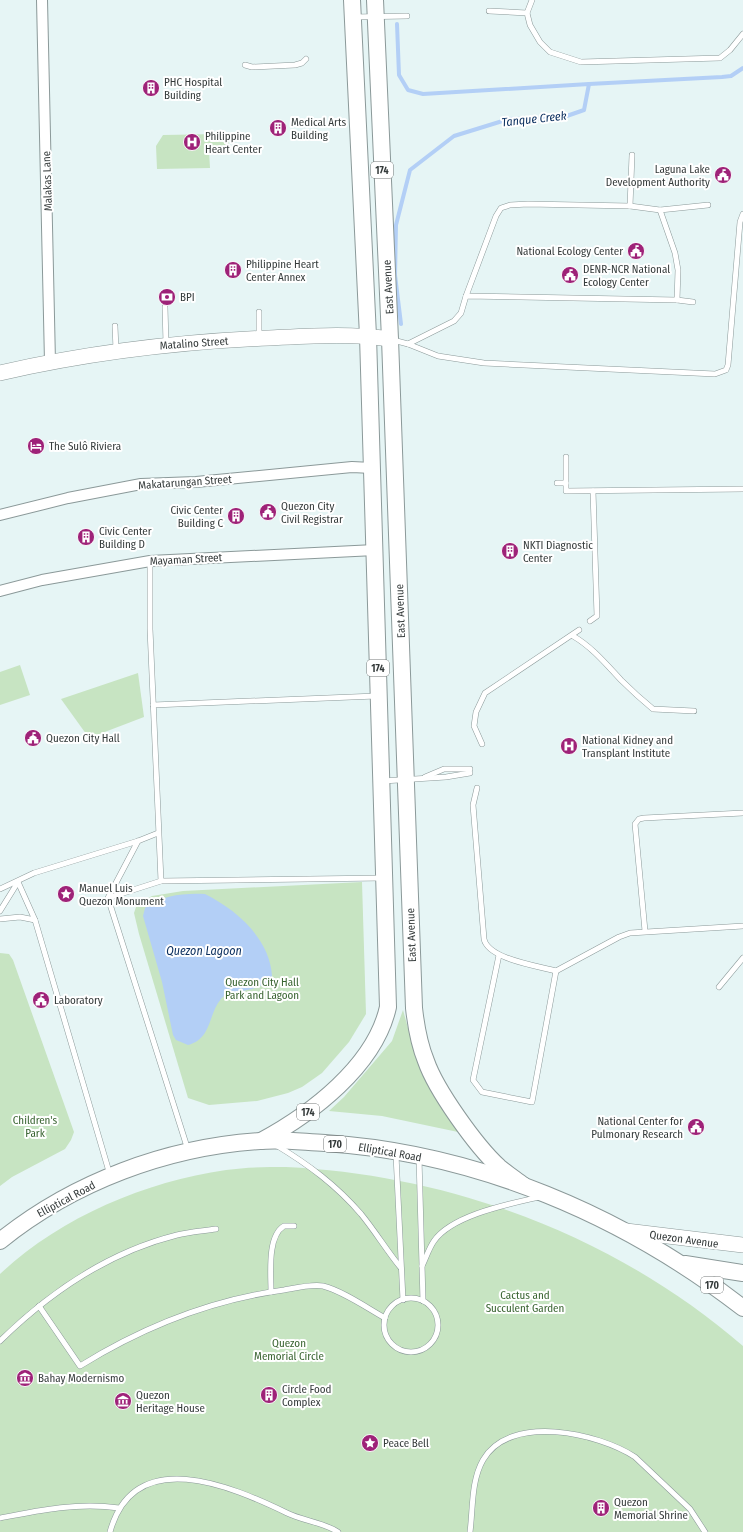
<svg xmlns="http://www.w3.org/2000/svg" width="743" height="1532" font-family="'Fira Sans Condensed',sans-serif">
  <rect width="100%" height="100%" fill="#e6f5f5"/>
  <g fill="#c7e4c2">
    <polygon points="220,134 229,142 229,151 209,151 210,168 157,169 156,146 163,135"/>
    <polygon points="20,665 30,695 0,705 0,672"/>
    <polygon points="138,673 144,717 89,738 61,699"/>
    <polygon points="362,882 366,1014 349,1042 322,1073 302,1087 288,1093 257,1101 209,1105 188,1098 139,934 134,913 137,904 152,896 183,891"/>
    <polygon points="0,953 9,954 13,960 74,1132 71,1140 65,1149 12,1177 0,1186"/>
    <polygon points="403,1010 416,1057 428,1085 458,1132 382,1116 329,1111 344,1097 392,1041"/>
    <path d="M 286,1167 C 453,1175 617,1237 743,1346 L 743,1532 L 0,1532 L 0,1274 C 61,1217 144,1182 226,1170 C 246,1167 266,1167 286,1167 Z"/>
  </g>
  <path fill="#b3cff6" d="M 205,894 C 237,910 270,939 272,976 C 256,997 232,986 221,999 C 208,1014 212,1039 188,1045 L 176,1040 L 173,1035 L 162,982 L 143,916 L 145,908 C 162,895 184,893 205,894 Z"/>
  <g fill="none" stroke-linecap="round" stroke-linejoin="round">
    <g stroke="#b3cff6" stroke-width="4">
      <polyline points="397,24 399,75 408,90 423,94 589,84 584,110 561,118 509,119 454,136 410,170 396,225 395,275 401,324"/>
      <polyline points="589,84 722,77 731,76 743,68"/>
    </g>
    <g stroke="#8b9999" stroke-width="6">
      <g id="lane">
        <polyline points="489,11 527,13 530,25 540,42 550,52 581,62 720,58 730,50 743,34"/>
        <polyline points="527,13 532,0"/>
        <polyline points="354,17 407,16"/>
        <polyline points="245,65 252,67 295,65 302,63 306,59"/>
        <polyline points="630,206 632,155"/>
        <polyline points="660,210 675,253 678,270 677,300"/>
        <polyline points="466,296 496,216 501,208 510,205 528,204 630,206 660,210 708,205"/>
        <polyline points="165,307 166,344"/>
        <polyline points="115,326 116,350"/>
        <polyline points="259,338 259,312"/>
        <polyline points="393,340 408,344 454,321 461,313 466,296 677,300 693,302"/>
        <polyline points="408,344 438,356 484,363 715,374 726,370 728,365 740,222 743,214"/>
        <polyline points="566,457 566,491 743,489"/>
        <polyline points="557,483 566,483"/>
        <polyline points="150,561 150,629 161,881"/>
        <polyline points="590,621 597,616 593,491"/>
        <path d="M 573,636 C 592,647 606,664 621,680 C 631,690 642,700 653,709 L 694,711"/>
        <polyline points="153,705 376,696"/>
        <polyline points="482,744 474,726 476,712 485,693 579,630"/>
        <polyline points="425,777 444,769 470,769"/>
        <polyline points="383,781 446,777 470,773"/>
        <path d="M 477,788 L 473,805 L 484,939 C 488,959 538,966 556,971 L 619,937 L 630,933 L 743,926"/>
        <polyline points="138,841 108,898 188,1150"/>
        <polyline points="18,882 35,920 110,1175"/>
        <polyline points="0,889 34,873 138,841 158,833"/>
        <polyline points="108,898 161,881 382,878"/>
        <polyline points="0,911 18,882"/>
        <polyline points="0,919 20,917 35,920"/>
        <polyline points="645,931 635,824 639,819 644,818 743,813"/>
        <polyline points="499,955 473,1080 482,1092 532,1102 556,971"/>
        <polyline points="719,987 743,958"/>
        <path d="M 276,1145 C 309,1165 336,1185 361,1214 C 375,1231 387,1251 401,1268"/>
        <polyline points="396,1155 403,1300"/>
        <polyline points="419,1158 423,1301"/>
        <path d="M 422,1266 C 426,1258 429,1248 434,1241 C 452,1215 509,1204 539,1197"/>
        <path d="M 271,1292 C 271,1274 267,1236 284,1226 L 294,1226"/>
        <circle cx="411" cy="1325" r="27"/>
        <path d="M 39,1306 L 80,1366 C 143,1327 210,1300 284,1290 C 295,1288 312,1284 323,1286 C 343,1291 367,1308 385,1318"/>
        <path d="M 0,1341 C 49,1293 109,1252 177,1235 C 189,1232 203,1231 216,1229"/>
        <path d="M 0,1518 C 40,1510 79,1502 119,1508"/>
        <path d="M 110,1532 C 134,1444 231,1486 287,1513 C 303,1521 323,1522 338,1532"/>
        <path d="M 470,1532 C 473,1509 471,1481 483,1460 C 510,1413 598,1433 635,1457 L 690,1509 L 705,1532"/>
      </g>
    </g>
    <g stroke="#8b9999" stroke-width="12">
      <g id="street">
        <polyline points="42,0 50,362"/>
        <polyline points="0,515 68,498 141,484 196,482 352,467 372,468"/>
        <polyline points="0,591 42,580 150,561 375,550"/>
      </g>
    </g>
    <g stroke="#8b9999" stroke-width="16">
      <g id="secondary">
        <path d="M 0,373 C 91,352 177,342 269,338 C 310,336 350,333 390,339"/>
        <polyline points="626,1231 743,1245"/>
      </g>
    </g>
    <g stroke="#8b9999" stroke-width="18">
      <g id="primary">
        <path d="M 375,0 L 390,339 L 414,1008 C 416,1026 419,1044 426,1061 C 436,1090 476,1146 499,1167 C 506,1173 515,1179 523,1185"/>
        <path d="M 261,1141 C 311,1114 375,1066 388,1007 L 368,336 L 352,0"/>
        <path d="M 0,1241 C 73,1182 167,1147 260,1141 C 281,1139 303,1142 325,1143 C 477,1153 623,1215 743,1308"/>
        <polyline points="685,1264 743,1273"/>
      </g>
    </g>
    <use href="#lane" stroke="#fff" stroke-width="5"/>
    <use href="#street" stroke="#fff" stroke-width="10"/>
    <use href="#secondary" stroke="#fff" stroke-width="15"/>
    <use href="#primary" stroke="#fff" stroke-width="16"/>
  </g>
  <defs>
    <g id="building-disc" transform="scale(0.9)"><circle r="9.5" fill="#9e2278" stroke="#fff"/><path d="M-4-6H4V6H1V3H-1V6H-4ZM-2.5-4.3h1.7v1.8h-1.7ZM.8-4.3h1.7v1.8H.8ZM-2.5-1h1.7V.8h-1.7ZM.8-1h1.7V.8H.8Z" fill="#fff"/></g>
    <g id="hospital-disc" transform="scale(0.9)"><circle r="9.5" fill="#9e2278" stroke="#fff"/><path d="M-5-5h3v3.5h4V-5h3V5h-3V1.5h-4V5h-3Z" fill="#fff"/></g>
    <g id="civic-disc" transform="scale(0.9)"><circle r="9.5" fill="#9e2278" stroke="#fff"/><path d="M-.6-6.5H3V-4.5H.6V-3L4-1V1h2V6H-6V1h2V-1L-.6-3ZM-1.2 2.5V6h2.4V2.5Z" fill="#fff"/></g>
    <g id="bank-disc" transform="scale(0.9)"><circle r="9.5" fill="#9e2278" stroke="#fff"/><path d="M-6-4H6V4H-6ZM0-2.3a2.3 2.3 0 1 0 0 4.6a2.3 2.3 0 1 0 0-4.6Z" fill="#fff"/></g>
    <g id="hotel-disc" transform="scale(0.9)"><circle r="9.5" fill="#9e2278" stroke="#fff"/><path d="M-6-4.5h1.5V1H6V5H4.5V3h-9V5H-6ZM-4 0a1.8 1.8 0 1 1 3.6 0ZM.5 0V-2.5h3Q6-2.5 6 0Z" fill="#fff"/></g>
    <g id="sight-disc" transform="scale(0.9)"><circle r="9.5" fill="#9e2278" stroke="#fff"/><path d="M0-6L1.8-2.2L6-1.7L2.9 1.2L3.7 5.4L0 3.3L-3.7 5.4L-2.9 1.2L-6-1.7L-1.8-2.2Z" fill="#fff"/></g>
    <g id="museum-disc" transform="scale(0.9)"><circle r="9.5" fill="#9e2278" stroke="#fff"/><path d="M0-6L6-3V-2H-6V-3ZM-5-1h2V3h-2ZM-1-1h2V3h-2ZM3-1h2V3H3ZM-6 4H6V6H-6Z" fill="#fff"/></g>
  </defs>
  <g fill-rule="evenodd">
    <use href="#building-disc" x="151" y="88"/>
    <use href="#building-disc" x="278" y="128"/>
    <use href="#hospital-disc" x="192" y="142"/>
    <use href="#civic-disc" x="723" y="175"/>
    <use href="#civic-disc" x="636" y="251"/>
    <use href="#building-disc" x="233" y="270"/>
    <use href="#civic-disc" x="570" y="275"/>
    <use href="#bank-disc" x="167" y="297"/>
    <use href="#hotel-disc" x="36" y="446"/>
    <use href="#civic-disc" x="268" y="512"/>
    <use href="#building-disc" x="236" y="516"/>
    <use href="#building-disc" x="86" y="537"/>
    <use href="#building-disc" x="510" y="551"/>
    <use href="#civic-disc" x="33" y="738"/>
    <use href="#hospital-disc" x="569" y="746"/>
    <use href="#sight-disc" x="66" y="894"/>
    <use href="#civic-disc" x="41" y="1000"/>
    <use href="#civic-disc" x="696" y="1127"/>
    <use href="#museum-disc" x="25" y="1378"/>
    <use href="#building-disc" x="269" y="1395"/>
    <use href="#museum-disc" x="123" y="1401"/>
    <use href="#sight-disc" x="370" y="1443"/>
    <use href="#building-disc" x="601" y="1508"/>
  </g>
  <g text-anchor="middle" stroke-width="4" stroke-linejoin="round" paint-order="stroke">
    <g fill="#fff" stroke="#727676" stroke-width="1">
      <rect x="371" y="162" width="22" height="16" rx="3"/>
      <rect x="367" y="660" width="22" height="16" rx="3"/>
      <rect x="297" y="1104" width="22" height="16" rx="3"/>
      <rect x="324" y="1136" width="22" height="16" rx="3"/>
      <rect x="701" y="1277" width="22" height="16" rx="3"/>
    </g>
    <g font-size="10" font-weight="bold" fill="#353b3b">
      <text x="382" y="174">174</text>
      <text x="378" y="672">174</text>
      <text x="308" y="1116">174</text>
      <text x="335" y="1148">170</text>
      <text x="712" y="1289">170</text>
    </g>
    <g font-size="11" fill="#353b3b" stroke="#fff" text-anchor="start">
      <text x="164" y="86">PHC Hospital<tspan x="164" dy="13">Building</tspan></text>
      <text x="291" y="126">Medical Arts<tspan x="291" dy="13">Building</tspan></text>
      <text x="205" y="140">Philippine<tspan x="205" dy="13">Heart Center</tspan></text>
      <text x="710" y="173" text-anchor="end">Laguna Lake<tspan x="710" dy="13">Development Authority</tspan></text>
      <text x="623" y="255" text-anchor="end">National Ecology Center</text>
      <text x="246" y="268">Philippine Heart<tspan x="246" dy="13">Center Annex</tspan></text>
      <text x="583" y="273">DENR-NCR National<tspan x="583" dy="13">Ecology Center</tspan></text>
      <text x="180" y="301">BPI</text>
      <text x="49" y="450">The Sulô Riviera</text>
      <text x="281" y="510">Quezon City<tspan x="281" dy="13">Civil Registrar</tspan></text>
      <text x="223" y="514" text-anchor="end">Civic Center<tspan x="223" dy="13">Building C</tspan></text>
      <text x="99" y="535">Civic Center<tspan x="99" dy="13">Building D</tspan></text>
      <text x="523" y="549">NKTI Diagnostic<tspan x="523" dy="13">Center</tspan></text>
      <text x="46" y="742">Quezon City Hall</text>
      <text x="582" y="744">National Kidney and<tspan x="582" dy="13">Transplant Institute</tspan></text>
      <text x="79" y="892">Manuel Luis<tspan x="79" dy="13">Quezon Monument</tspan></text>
      <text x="54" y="1004">Laboratory</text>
      <text x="683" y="1125" text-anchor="end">National Center for<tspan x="683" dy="13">Pulmonary Research</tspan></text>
      <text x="38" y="1382">Bahay Modernismo</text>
      <text x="282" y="1393">Circle Food<tspan x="282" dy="13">Complex</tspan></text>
      <text x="136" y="1399">Quezon<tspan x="136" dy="13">Heritage House</tspan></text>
      <text x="383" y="1447">Peace Bell</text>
      <text x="614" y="1506">Quezon<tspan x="614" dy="13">Memorial Shrine</tspan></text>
    </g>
    <g font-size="11" fill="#353b3b" stroke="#fff">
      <text transform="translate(47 181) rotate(-92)" y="4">Malakas Lane</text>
      <text transform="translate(388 287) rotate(-93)" y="4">East Avenue</text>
      <text transform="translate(194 343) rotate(-4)" y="4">Matalino Street</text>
      <text transform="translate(185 482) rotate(-4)" y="4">Makatarungan Street</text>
      <text transform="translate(186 559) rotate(-3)" y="4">Mayaman Street</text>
      <text transform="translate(400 611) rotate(-92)" y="4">East Avenue</text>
      <text transform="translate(411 935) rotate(-92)" y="4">East Avenue</text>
      <text transform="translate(390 1152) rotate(10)" y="4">Elliptical Road</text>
      <text transform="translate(66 1199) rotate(-28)" y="4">Elliptical Road</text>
      <text transform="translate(684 1239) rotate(8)" y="4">Quezon Avenue</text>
    </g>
    <g font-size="11" fill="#396431" stroke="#fff">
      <text x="262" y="986">Quezon City Hall<tspan x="262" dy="13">Park and Lagoon</tspan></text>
      <text x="35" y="1124">Children's<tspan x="35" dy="13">Park</tspan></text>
      <text x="525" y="1299">Cactus and<tspan x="525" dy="13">Succulent Garden</tspan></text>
      <text x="289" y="1347">Quezon<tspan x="289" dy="13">Memorial Circle</tspan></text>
    </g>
    <g font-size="12" font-style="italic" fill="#0d3160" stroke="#fff">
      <text transform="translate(534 119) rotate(-6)" y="4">Tanque Creek</text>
      <text x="204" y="955">Quezon Lagoon</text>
    </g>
  </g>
</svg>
